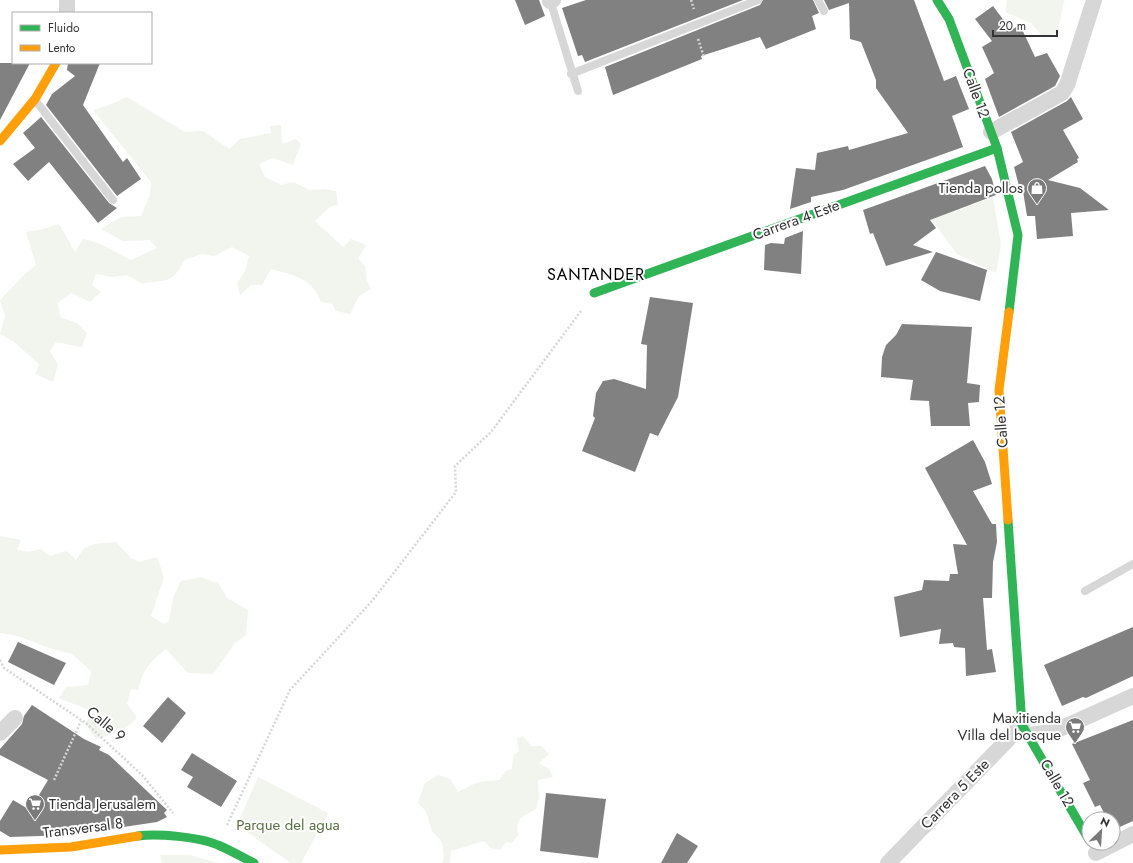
<svg xmlns="http://www.w3.org/2000/svg" width="1133" height="863" font-family="Jost,sans-serif">
  <rect width="100%" height="100%" fill="#fff"/>
  <g fill="#f1f5ed">
    <polygon points="1007,0 1064,0 1058,33 1043,37 1031,23 1005,12"/>
    <path d="M 127,97 L 185,132 L 203,131 L 229,149 L 240,139 L 271,133 L 270,126 L 281,125 L 282,144 L 296,139 L 301,144 L 293,165 L 273,158 L 259,164 L 265,177 L 281,185 L 293,182 L 310,190 L 324,189 L 336,191 L 338,205 L 331,206 L 315,221 L 343,247 L 351,239 L 366,245 L 358,258 L 365,266 L 367,281 L 371,289 L 359,296 L 350,314 L 336,311 L 332,304 L 321,302 C 312,278 293,275 271,269 L 262,285 L 251,285 L 240,295 L 237,283 L 245,271 L 249,256 L 232,247 L 214,256 L 202,254 L 184,260 C 172,286 166,278 142,284 L 127,275 L 112,277 L 96,274 L 92,285 L 101,292 L 90,302 L 71,293 L 58,303 L 60,317 L 77,323 L 87,333 L 82,347 L 56,342 L 50,351 L 58,365 L 53,382 L 35,374 L 39,364 L 13,341 L 0,334 L 5,316 L 0,300 L 26,273 L 36,265 L 26,232 L 40,230 L 59,224 L 75,252 L 83,239 C 101,242 114,252 131,260 L 157,248 L 150,240 L 123,241 L 101,229 L 121,217 L 141,216 L 150,195 L 151,182 L 93,110 L 112,104 Z"/>
    <polygon points="993,197 1001,245 996,273 957,254 923,208 948,198 955,212"/>
    <path d="M 0,536 L 21,540 L 17,550 L 29,552 L 41,549 L 50,556 L 67,551 L 76,560 L 84,548 L 95,544 L 116,542 L 131,558 L 139,562 L 157,557 L 164,577 L 151,616 L 164,624 L 169,621 L 173,598 L 181,581 L 201,577 L 219,584 L 227,598 L 248,610 L 246,635 L 235,643 L 213,674 L 188,673 L 166,649 C 149,663 144,668 138,690 L 131,689 L 127,704 L 137,717 C 126,731 113,735 96,739 L 85,723 L 94,712 L 59,698 L 66,687 L 88,685 L 91,671 L 72,654 L 49,648 L 18,636 L 0,633 Z"/>
    <path d="M 523,736 L 531,746 L 541,746 L 549,754 L 539,763 L 549,769 L 553,777 L 538,780 L 539,798 L 536,809 C 523,817 515,817 518,835 L 512,843 L 506,842 L 500,850 L 491,848 L 484,841 L 451,851 L 450,863 L 442,863 L 444,858 L 442,842 L 432,831 L 426,812 L 418,802 L 425,783 L 438,775 L 450,779 L 458,792 L 478,782 L 499,780 L 506,771 L 512,769 L 513,756 L 519,751 L 517,738 Z"/>
    <polygon points="258,777 328,813 301,863 291,863 237,825"/>
    <polygon points="160,855 190,855 218,863 162,863"/>
  </g>
  <g fill="#818181">
    <polygon points="515,0 539,0 545,16 525,25"/>
    <polygon points="586,0 743,0 585,62 582,55 578,56 562,8"/>
    <polygon points="763,0 813,0 819,13 812,16 816,29 766,49 760,37 723,49 701,56 702,59 613,95 605,67 760,5"/>
    <polygon points="824,0 914,0 944,81 956,76 969,109 952,116 963,147 843,190 811,197 811,202 790,209 796,168 815,170 817,153 848,146 849,150 908,133 876,88 876,80 861,42 850,39 849,3 829,10"/>
    <polygon points="993,6 1011,30 1020,25 1035,57 1047,53 1060,76 1055,86 999,117 985,79 994,73 982,47 992,41 975,19"/>
    <polygon points="0,63 30,63 0,120"/>
    <polygon points="68,63 100,63 83,105 123,162 127,158 141,179 117,196 46,105 52,94 75,76 67,70"/>
    <polygon points="1071,97 1083,119 1063,130 1079,158 1077,159 1078,162 1048,180 1080,188 1109,210 1071,213 1073,236 1037,239 1035,216 1027,216 1022,185 1019,186 1014,167 1023,162 1011,132 1067,101"/>
    <polygon points="41,117 109,203 117,208 98,223 49,162 28,181 13,164 35,148 23,133"/>
    <polygon points="985,166 992,179 996,195 930,220 936,228 913,245 933,252 886,266 873,233 870,234 863,210"/>
    <polygon points="803,231 801,274 764,270 765,245 771,243 784,244 785,238"/>
    <polygon points="936,252 987,270 980,301 940,291 921,280"/>
    <polygon points="650,297 693,303 678,397 658,436 650,433 635,472 582,451 595,418 593,416 596,393 603,381 614,379 646,389 647,345 641,344"/>
    <polygon points="902,324 972,327 967,383 980,385 979,402 968,403 970,426 931,426 929,401 910,400 913,380 881,377 882,357 886,345 896,335"/>
    <polygon points="973,440 985,462 992,484 973,491 992,524 996,524 997,542 993,562 992,598 983,598 987,650 992,649 996,672 966,676 965,648 954,647 953,643 939,644 941,629 900,637 894,597 922,590 924,580 949,581 950,574 958,574 953,544 967,545 925,468"/>
    <polygon points="1133,627 1133,676 1086,698 1083,697 1062,706 1044,665"/>
    <polygon points="18,642 66,663 54,685 8,662"/>
    <polygon points="168,697 186,713 162,743 143,726"/>
    <polygon points="32,705 84,739 101,747 99,750 109,755 167,810 164,813 167,817 157,822 70,835 10,837 0,831 0,821 13,800 30,810 48,780 0,755 0,749 22,724 24,716"/>
    <polygon points="1133,720 1133,821 1113,830 1113,819 1107,819 1100,805 1095,807 1083,783 1090,780 1072,744"/>
    <polygon points="192,753 237,781 221,807 187,787 193,777 181,770"/>
    <polygon points="546,793 606,799 598,858 540,851"/>
    <polygon points="677,833 698,846 687,863 661,863"/>
  </g>
  <g fill="none" stroke-linecap="round" stroke-linejoin="round">
    <g stroke="#d6d6d6" stroke-width="2.5" stroke-dasharray="2 2" stroke-linecap="butt">
      <polyline points="691,0 694,9"/>
      <polyline points="698,39 704,57"/>
      <polyline points="0,660 4,668 87,724 143,776 173,813"/>
      <polyline points="54,780 81,721"/>
      <polyline points="227,825 290,690 372,601 456,492 455,466 491,432 581,311"/>
    </g>
    <g stroke="#d7d7d7" stroke-width="8">
      <polyline points="550,0 578,91"/>
      <polyline points="818,0 824,11"/>
      <polyline points="571,74 758,0"/>
      <polyline points="35,100 113,200"/>
      <polyline points="1085,591 1133,564"/>
    </g>
    <g stroke="#d7d7d7" stroke-width="16">
      <polyline points="67,0 67,13"/>
      <polyline points="550,1 553,0"/>
      <polyline points="991,132 1062,93 1067,85 1094,0"/>
      <polyline points="0,733 15,718"/>
      <polyline points="1029,735 1053,732 1133,696"/>
      <polyline points="1096,853 1133,834"/>
      <polyline points="888,863 1022,725"/>
    </g>
    <g stroke="#30b455" stroke-width="9">
      <polyline points="937,0 949,19 997,148 1018,235 1009,312"/>
      <polyline points="594,293 997,148"/>
      <polyline points="1008,520 1022,725 1089,840"/>
      <path d="M 138,836 C 156,833 200,837 218,845 C 230,850 242,857 254,863"/>
    </g>
    <g stroke="#ff9f0a" stroke-width="9">
      <polyline points="0,141 35,99 56,63"/>
      <polyline points="1008,520 999,390 1009,312"/>
      <polyline points="0,850 71,847 138,836"/>
    </g>
  </g>
  <defs>
    <g id="shop-pin" transform="scale(1)"><path d="M0 17L-7.5 6A9.5 9.5 0 1 1 7.5 6Z" fill="#7a7a7a" stroke="#fff"/><path d="M-5-2.5h2.3a2.7 3.5 0 0 1 5.4 0H5L5.5 6h-11ZM-1.5-2.5h3a1.5 2.3 0 0 0-3 0Z" fill="#fff"/></g>
    <g id="supermarket-pin" transform="scale(1)"><path d="M0 17L-7.5 6A9.5 9.5 0 1 1 7.5 6Z" fill="#7a7a7a" stroke="#fff"/><path d="M-6-5.5h2.5l.6 2H6L4.5 2H-2.5L-4.4-4H-6ZM-1.5 3.2a1.3 1.3 0 1 0 .1 0ZM3 3.2a1.3 1.3 0 1 0 .1 0Z" fill="#fff"/></g>
  </defs>
  <g fill-rule="evenodd">
    <use href="#shop-pin" x="1037" y="188"/>
    <use href="#supermarket-pin" x="1075" y="727"/>
    <use href="#supermarket-pin" x="35" y="804"/>
  </g>
  <g text-anchor="middle" stroke-width="4" stroke-linejoin="round" paint-order="stroke">
    <g font-size="15" fill="#333" stroke="#fff">
      <text transform="translate(976 93) rotate(70)" y="5">Calle 12</text>
      <text transform="translate(796 220) rotate(-20)" y="5">Carrera 4 Este</text>
      <text transform="translate(1001 422) rotate(-94)" y="5">Calle 12</text>
      <text transform="translate(106 724) rotate(40)" y="5">Calle 9</text>
      <text transform="translate(1057 783) rotate(60)" y="5">Calle 12</text>
      <text transform="translate(955 794) rotate(-46)" y="5">Carrera 5 Este</text>
      <text transform="translate(83 828) rotate(-7)" y="5">Transversal 8</text>
    </g>
    <g font-size="15" fill="#333" stroke="#fff" text-anchor="end">
      <text x="1023" y="193">Tienda pollos</text>
      <text x="1061" y="723">Maxitienda<tspan x="1061" dy="17">Villa del bosque</tspan></text>
      <text x="49" y="809" text-anchor="start">Tienda Jerusalem</text>
    </g>
    <g font-size="15" fill="#56703f" stroke="#fff">
      <text x="288" y="830">Parque del agua</text>
    </g>
    <g font-size="16" letter-spacing="1" fill="#000" stroke="#fff">
      <text x="596" y="280">SANTANDER</text>
    </g>
  </g>
  <rect x="12" y="12" width="140" height="52" fill="#ffffff" stroke="#adadad"/>
  <rect x="20" y="25" width="20" height="6" fill="#30b455" stroke="#adadad"/>
  <text x="48" y="32" font-size="12" fill="#333333">Fluido</text>
  <rect x="20" y="45" width="20" height="6" fill="#ff9f0a" stroke="#adadad"/>
  <text x="48" y="52" font-size="12" fill="#333333">Lento</text>
  <g transform="translate(1101 831) rotate(25)"><circle r="19" fill="#ffffff" stroke="#adadad"/>
  <path d="M0-3L7 15L0 10L-7 15Z" fill="#7a7a7a"/>
  <text y="-6" font-size="11" font-weight="bold" text-anchor="middle" fill="#333333">N</text>
  </g>
  <path d="M993 30v6h64v-6" fill="none" stroke="#333333" stroke-width="2"/>
  <text x="999" y="30" font-size="12" fill="#333333" stroke="#ffffff" stroke-width="3" paint-order="stroke">20 m</text>
</svg>
